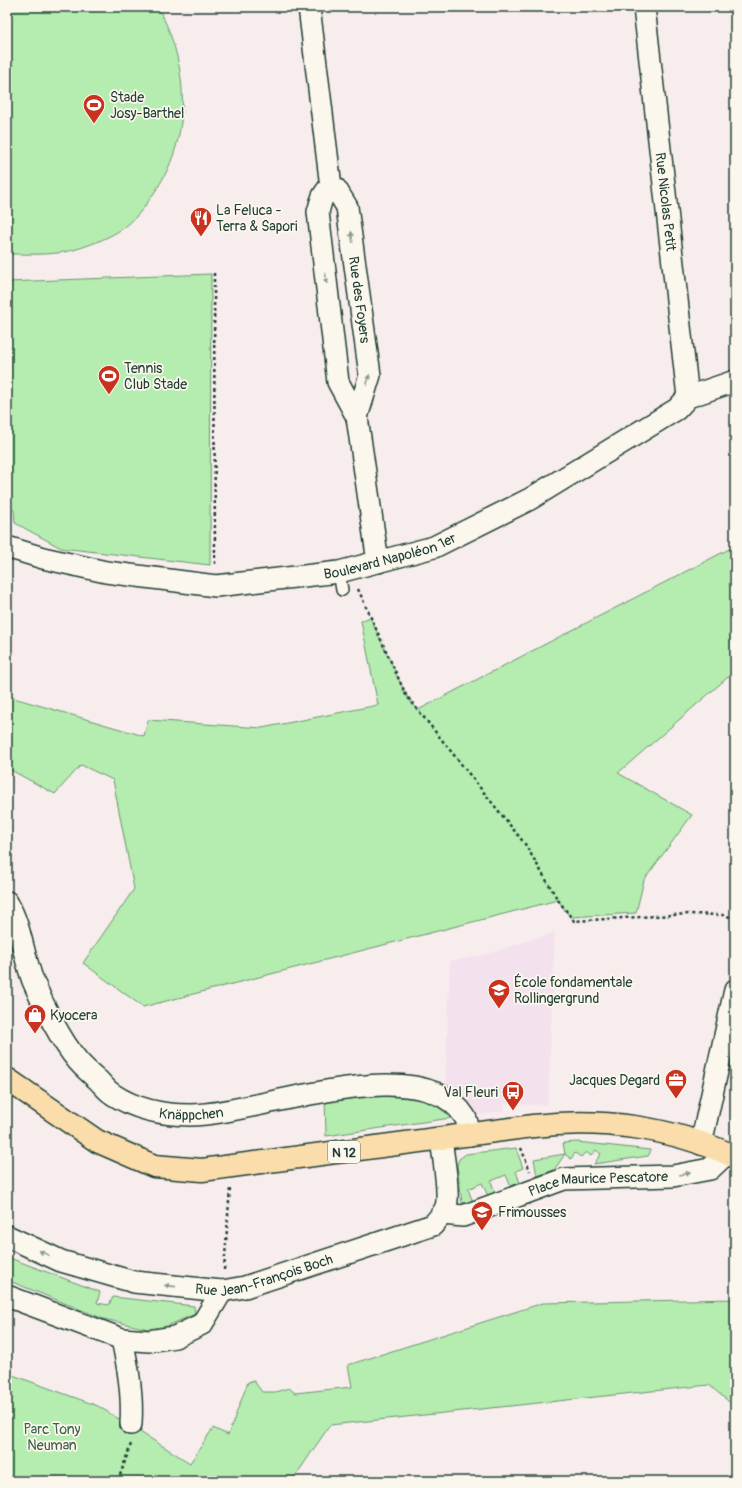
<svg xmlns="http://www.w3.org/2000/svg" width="742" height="1488" font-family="Pangolin,sans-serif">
  <rect width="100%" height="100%" fill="#f8eded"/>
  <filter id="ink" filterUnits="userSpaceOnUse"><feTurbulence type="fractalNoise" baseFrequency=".025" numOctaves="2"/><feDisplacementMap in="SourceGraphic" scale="8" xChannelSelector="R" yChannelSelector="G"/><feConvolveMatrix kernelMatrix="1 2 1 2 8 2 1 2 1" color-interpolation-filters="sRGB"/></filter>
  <g filter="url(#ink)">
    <polygon fill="#f4e1ee" points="555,932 548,1105 504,1104 504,1111 478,1115 445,1092 450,961 484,955"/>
    <g fill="#b5ecaf" stroke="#6a9472">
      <path d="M 7,7 L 158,7 C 190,67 193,139 152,196 C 144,208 134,221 122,229 C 110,237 93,244 80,248 C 58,256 31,254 8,254 L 9,263 L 7,263 Z"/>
      <polygon points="211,274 210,565 61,548 15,523 14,510 7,510 7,282"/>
      <polygon points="735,546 735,671 618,773 692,815 644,880 636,913 570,917 558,900 143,1007 83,963 134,889 113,780 81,765 55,794 7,768 7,696 144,736 148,720 262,728 378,705 361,621 370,617 406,695 418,710"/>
      <polygon points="421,1091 458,1117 326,1136 325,1097"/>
      <polygon points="577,1142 650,1150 650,1153 648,1156 594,1164 601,1154 596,1150 591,1156 586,1152 581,1157 575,1153 571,1159 565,1154 554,1170 537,1176 534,1159 565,1154 563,1143"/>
      <polygon points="516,1148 523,1168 516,1171 520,1183 511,1187 506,1175 491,1181 495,1193 488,1196 482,1183 468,1189 473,1202 462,1203 457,1165 459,1159 466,1154"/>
      <polygon points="7,1257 100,1292 97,1303 109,1305 113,1297 194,1306 195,1314 167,1326 148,1329 104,1319 7,1280"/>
      <polygon points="735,1299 735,1407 709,1385 330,1425 292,1481 7,1481 7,1373 98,1406 190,1463 213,1428 228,1435 248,1382 254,1381 262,1392 275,1392 289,1388 295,1393 352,1387 348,1365 543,1303"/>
    </g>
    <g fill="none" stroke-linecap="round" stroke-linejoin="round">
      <g stroke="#1f3d34" stroke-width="14">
        <polyline id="lane" points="339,572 342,590"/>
      </g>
      <g stroke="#1f3d34" stroke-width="24">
        <g id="street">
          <polyline points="309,7 331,187"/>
          <path id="s1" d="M 644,7 L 688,397"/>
          <path d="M 331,187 C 322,193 321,202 318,212 L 338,382 L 357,417 L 378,562"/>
          <path id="s2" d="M 331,187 L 336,189 L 347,207 L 370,375 L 357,417"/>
          <path id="s3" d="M 7,547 L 43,558 L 106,572 L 216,586 L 339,572 L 434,547 L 530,499 L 677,409 L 688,397 L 735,381"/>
          <path id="s4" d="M 7,902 C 21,926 23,955 33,981 C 43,1005 61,1041 78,1061 C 84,1068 91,1074 98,1080 C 103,1085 108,1092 114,1095 C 137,1110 163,1115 190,1115 C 257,1115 422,1046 465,1117 C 468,1122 468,1130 469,1135"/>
          <polyline points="701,1144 735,990"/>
          <path id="s5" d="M 443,1214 L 463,1216 L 564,1179 L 673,1176 L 710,1169 L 727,1153"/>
          <path id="s6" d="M 7,1236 L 61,1261 L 134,1282 L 222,1291 L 245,1287 L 433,1225 C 438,1219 443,1214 446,1207 C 450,1192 443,1156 441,1139"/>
          <polyline points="7,1296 122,1339 149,1341 175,1337 202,1324 222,1291"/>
          <path d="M 122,1339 C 128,1367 133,1395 131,1424"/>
        </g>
      </g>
      <g stroke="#1f3d34" stroke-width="25">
        <path id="primary" d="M 7,1079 L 97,1141 L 154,1166 L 202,1170 L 533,1126 C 601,1118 672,1127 735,1157"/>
      </g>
      <g stroke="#1f3d34" stroke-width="2.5" stroke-dasharray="3 3" stroke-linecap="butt">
        <polyline points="214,273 215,566"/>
        <polyline points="358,589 406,695 525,844 558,900 574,921 689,914 722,915 735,918"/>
        <polyline points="521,1148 530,1171"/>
        <polyline points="224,1270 230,1188"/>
        <polyline points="118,1481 131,1444"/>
      </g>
      <use href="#lane" stroke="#fbf7ec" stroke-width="11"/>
      <use href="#street" stroke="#fbf7ec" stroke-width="21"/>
      <use href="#primary" stroke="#faddab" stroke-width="22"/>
    </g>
    <defs><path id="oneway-solid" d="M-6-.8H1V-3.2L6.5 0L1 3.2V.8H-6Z"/></defs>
    <g fill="#8d9a90">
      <use href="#oneway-solid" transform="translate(352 237) rotate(-98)"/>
      <use href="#oneway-solid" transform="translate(326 278) rotate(83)"/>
      <use href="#oneway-solid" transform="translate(368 380) rotate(-76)"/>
      <use href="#oneway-solid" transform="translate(685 1174) rotate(-10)"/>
      <use href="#oneway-solid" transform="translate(44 1253) rotate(-155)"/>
      <use href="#oneway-solid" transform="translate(170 1286) rotate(-174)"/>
    </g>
  </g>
  <defs>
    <g id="stadium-pin" transform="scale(1.15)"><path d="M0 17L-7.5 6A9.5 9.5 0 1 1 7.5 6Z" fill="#c8321e" stroke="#fbf7ec"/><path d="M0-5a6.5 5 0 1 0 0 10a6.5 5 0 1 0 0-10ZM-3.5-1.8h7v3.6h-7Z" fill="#fff"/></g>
    <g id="restaurant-pin" transform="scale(1.15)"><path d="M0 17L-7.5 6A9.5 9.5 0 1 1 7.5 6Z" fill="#c8321e" stroke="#fbf7ec"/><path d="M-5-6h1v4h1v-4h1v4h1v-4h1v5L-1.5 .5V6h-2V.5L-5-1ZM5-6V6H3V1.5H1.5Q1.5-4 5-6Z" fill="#fff"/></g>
    <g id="school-pin" transform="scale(1.15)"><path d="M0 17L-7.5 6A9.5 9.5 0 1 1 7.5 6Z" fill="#c8321e" stroke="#fbf7ec"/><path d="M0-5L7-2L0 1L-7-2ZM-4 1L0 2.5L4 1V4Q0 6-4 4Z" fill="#fff"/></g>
    <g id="shop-pin" transform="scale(1.15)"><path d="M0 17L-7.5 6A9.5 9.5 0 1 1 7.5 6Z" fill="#c8321e" stroke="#fbf7ec"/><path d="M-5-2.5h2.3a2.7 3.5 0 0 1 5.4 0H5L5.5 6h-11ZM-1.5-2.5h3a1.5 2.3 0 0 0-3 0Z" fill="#fff"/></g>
    <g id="office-pin" transform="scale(1.15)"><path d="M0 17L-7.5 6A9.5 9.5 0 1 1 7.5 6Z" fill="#c8321e" stroke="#fbf7ec"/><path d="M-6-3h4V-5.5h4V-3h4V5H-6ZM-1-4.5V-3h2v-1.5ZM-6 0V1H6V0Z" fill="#fff"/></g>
    <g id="bus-pin" transform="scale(1.15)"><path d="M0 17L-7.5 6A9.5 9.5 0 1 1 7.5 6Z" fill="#c8321e" stroke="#fbf7ec"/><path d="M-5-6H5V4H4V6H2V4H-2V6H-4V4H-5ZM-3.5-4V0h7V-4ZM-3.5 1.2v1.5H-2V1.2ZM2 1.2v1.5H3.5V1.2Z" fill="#fff"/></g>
  </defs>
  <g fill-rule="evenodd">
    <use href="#stadium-pin" x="94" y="105"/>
    <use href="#restaurant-pin" x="201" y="218"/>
    <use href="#stadium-pin" x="109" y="376"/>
    <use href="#school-pin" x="499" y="990"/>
    <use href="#shop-pin" x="35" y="1015"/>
    <use href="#office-pin" x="676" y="1080"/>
    <use href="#bus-pin" x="513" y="1092"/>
    <use href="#school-pin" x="482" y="1212"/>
  </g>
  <g text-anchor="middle" stroke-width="3.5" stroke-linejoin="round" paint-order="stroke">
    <rect fill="#fbf7ec" stroke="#61756b" stroke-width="1" x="328" y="1141" width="32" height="22" rx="3"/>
    <g font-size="13" font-weight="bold" fill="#1f3d34">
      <text x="344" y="1157">N 12</text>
    </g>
    <g font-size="14" fill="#1f3d34" stroke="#fbf7ec" text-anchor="start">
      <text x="110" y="102">Stade<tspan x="110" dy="16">Josy-Barthel</tspan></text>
      <text x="216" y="215">La Feluca -<tspan x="216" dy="16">Terra &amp; Sapori</tspan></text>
      <text x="124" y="373">Tennis<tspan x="124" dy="16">Club Stade</tspan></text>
      <text x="514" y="987">École fondamentale<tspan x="514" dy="16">Rollingergrund</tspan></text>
      <text x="50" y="1020">Kyocera</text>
      <text x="660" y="1085" text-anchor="end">Jacques Degard</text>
      <text x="498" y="1097" text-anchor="end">Val Fleuri</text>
      <text x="498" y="1217">Frimousses</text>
    </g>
    <g font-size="14" fill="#1f3d34" stroke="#fbf7ec">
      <text dy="5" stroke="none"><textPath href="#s1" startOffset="196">Rue Nicolas Petit</textPath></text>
      <text dy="5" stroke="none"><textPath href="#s2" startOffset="120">Rue des Foyers</textPath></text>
      <text dy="5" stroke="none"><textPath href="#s3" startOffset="390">Boulevard Napoléon 1er</textPath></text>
      <text dy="5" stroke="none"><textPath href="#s4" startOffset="306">Knäppchen</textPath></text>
      <text dy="5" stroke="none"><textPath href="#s5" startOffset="161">Place Maurice Pescatore</textPath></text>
      <text dy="5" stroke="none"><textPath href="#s6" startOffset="268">Rue Jean-François Boch</textPath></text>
    </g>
    <g font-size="14" fill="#3d604d" stroke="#fbf7ec">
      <text x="52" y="1434">Parc Tony<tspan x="52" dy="16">Neuman</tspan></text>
    </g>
  </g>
  <rect width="742" height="1488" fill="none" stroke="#fbf7ec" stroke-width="24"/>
  <rect x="12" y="12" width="718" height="1464" fill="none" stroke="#1f3d34" stroke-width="1.5" filter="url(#ink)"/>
</svg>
